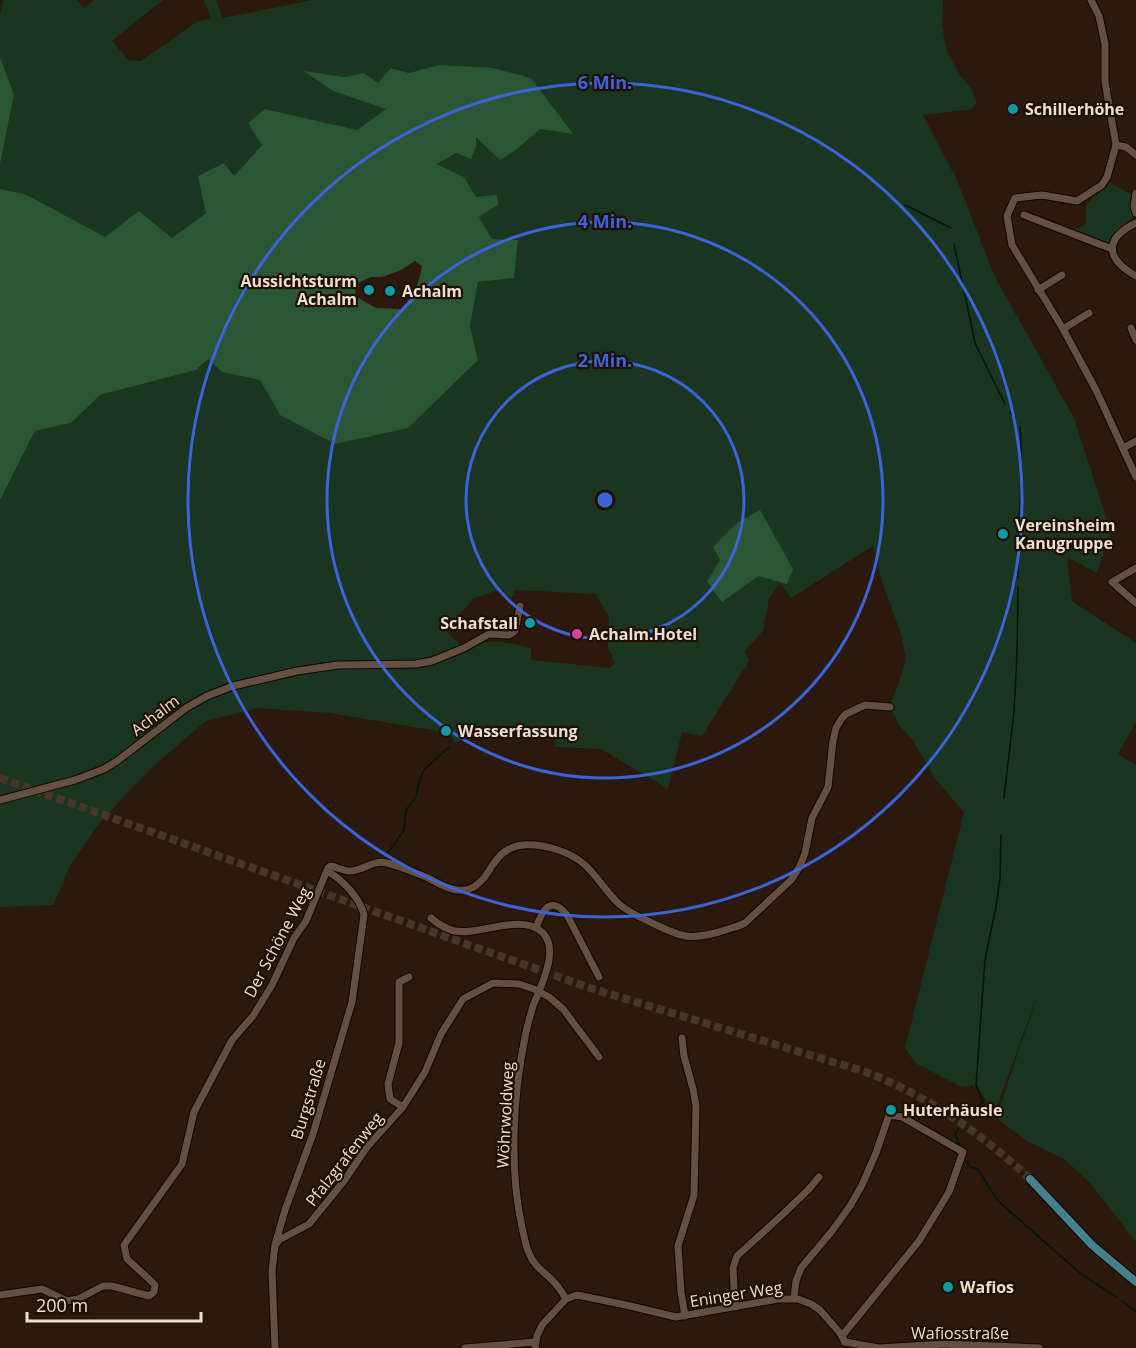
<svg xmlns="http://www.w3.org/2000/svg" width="1136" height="1348" font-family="'Open Sans',sans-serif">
  <rect width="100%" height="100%" fill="#2a190c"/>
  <g fill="#1a3520" fill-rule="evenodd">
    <path d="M 3,0 L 77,0 L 84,8 L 94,0 L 163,0 L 150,10 L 112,41 L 128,60 L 141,61 L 198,21 L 211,19 L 204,0 L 216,0 L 223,18 L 313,0 L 943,0 L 942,26 L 947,51 L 960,75 L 972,90 L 977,102 L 972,109 L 923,115 L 957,180 L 995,277 L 1074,418 L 1111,532 L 1097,573 L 1067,557 L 1072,601 L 1136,643 L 1136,722 L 1118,754 L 1136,765 L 1136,1242 L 1090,1183 L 1064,1159 L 1027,1141 L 996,1118 L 1041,985 L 994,1115 L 977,1085 L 962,1087 L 915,1063 L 905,1048 L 964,812 L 936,780 L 914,742 L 899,725 L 890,707 L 906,661 L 902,637 L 882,581 L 873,546 L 791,598 L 780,583 L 769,599 L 763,631 L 745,651 L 749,661 L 702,736 L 682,732 L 668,789 L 601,749 L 555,747 L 556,740 L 534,737 L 530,727 L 494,726 L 455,743 L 450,733 L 330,713 L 259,708 L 206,721 L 158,762 L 127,793 L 98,825 L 71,864 L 53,905 L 0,907 L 0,500 L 35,431 L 71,423 L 100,395 L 196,370 L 208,359 L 222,372 L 260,380 L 280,415 L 478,360 L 470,326 L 478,282 L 513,278 L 518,241 L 492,239 L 479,217 L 498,205 L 476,197 L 464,177 L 437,164 L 456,153 L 476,137 L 531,135 L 540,129 L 572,134 L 439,65 L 409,73 L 392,68 L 378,83 L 364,73 L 344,77 L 306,72 L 333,91 L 387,109 L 357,130 L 265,109 L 262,145 L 234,176 L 224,163 L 206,213 L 172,238 L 139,212 L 105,238 L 25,194 L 0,189 L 0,164 L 14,95 L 0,57 L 0,14 ZM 498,590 L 503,590 L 507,598 L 515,596 L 513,590 L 596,594 L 609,617 L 608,648 L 615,662 L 610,668 L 531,660 L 531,648 C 515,644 492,638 476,646 C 475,646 469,651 468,652 L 446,631 L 473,599 Z"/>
    <polygon points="1110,183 1131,194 1133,217 1121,229 1109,245 1074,231 1086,224 1086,204"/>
  </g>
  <g fill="#2b5635" fill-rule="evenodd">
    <polygon points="0,57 14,95 0,164"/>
    <path d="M 439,65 L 492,68 L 531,78 L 573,134 L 540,129 L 517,149 L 500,160 L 476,137 L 476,146 L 471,159 L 456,153 L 437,164 L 464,177 L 476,197 L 497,195 L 498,205 L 479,217 L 492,239 L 518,240 L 514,278 L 478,282 L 470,326 L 478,360 L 408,428 L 335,444 L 280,415 L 260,380 L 222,372 L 208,359 L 196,370 L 100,395 L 71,423 L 35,431 L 0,500 L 0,189 L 25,194 L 105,237 L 139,211 L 172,238 L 206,213 L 198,176 L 224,163 L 234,176 L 262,145 L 248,123 L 265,109 L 357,130 L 386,109 L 333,91 L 304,71 L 344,77 L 364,73 L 378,83 L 391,68 L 409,73 ZM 415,261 L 422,266 C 419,284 413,296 401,309 L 376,308 L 355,296 L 356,284 L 371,277 L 382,277 L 401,270 Z"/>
    <polygon points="760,510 793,569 787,584 758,576 722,602 707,582 720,560 713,547 737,523"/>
  </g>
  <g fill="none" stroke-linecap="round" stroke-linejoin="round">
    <g stroke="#001415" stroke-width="1.5">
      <polyline points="905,205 951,228"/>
      <polyline points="954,244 975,343 1005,404"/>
      <polyline points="1010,412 1015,419"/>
      <path d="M 1018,578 C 1017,527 1024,478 1020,427"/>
      <polyline points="1004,798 1014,711 1017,654 1018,587"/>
      <polyline points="388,853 404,830 406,810 416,797 419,782 424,770 449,747"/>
      <polyline points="980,1104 983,1102 976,1085 985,960 996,907 1000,878 1001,835"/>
      <polyline points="960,1146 955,1134 969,1109"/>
      <polyline points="967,1161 970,1167 978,1169 997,1200 1080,1273 1116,1297"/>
      <polyline points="1122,1301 1136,1312"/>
    </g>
    <path stroke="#47372a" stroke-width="8" stroke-dasharray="8 4" stroke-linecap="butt" d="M 0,778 L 590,988 L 866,1072 C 928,1096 982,1134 1030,1179"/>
    <g stroke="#120400" stroke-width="9">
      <g id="minor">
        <polyline points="1091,0 1099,16 1105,44 1105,82 1116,145 1107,177 1102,185 1077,201 1042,195 1015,198 1007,216 1012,245 1063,329 1096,390 1136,477"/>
        <polyline points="1116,145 1126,147 1136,155"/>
        <polyline points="1136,193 1134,206 1136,213"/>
        <polyline points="1024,215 1112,249"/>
        <path d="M 1136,223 C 1103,239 1106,259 1136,276"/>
        <polyline points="1038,290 1062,275"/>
        <polyline points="1131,328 1136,340"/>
        <polyline points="1063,329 1089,313"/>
        <polyline points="1123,448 1136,441"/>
        <polyline points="1136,568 1112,582 1136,603"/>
        <polyline points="0,800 75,780 104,769 117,761 186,708 207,696 233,686 297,671 338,665 416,664 432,661 464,648 489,634 509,635 515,631 520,606"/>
        <path d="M 431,918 C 438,924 446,929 455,931 C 479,936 523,912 543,933 C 560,951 540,987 533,1006 C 530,1016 527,1026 525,1037 C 513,1096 509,1168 522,1227 C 524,1235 525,1245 529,1253 C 533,1265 544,1272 552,1280 C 558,1286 562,1292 566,1299"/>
        <path d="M 536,928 C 542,911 550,894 567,915 L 599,977"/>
        <polyline points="682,1038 684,1056 693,1089 696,1106 694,1195 678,1246 681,1292 685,1316"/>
        <polyline points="403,1107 390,1099 388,1084 399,1043 399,982 409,977"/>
        <polyline points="277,1243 279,1240 309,1224 344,1181 367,1147 403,1107 425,1072 441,1034 463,999 493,983 519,984 534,989 549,997 563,1009 599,1057"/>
        <path d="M 0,1295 L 42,1289 L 67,1301 L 78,1299 L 103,1286 L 112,1286 L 149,1296 L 154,1292 L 155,1285 L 149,1279 L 127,1259 L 124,1245 L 182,1164 L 194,1112 L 232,1040 L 253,1016 L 272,985 L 294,938 L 306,921 L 328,868 L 331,866 C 336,867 342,870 348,871 C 363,872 372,859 387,863 C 400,866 413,872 426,877 C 437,882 451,892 464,890 C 472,890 478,884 483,879 C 489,872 493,863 499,857 C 514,840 539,844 558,850 C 592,861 596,882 619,904 C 628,912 639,917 650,922 C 680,936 686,941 719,932 C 728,929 737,927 745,923 L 791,880 L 800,866 L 805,853 L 812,818 L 828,787 L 833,741 L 836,728 L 842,718 L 846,714 L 865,705 L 890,707"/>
        <polyline points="794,1298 796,1281 801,1268 832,1231 850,1206 862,1185 876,1153 889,1115 902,1117 963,1152 949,1192 919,1241 842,1336"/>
        <polyline points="735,1307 733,1268 737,1256 782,1215 808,1190 819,1177"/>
        <polyline points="845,1342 879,1348 944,1344 1039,1348"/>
        <path d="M 275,1348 L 272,1271 L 275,1245 L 285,1210 L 313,1134 L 352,1002 L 364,915 C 360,898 343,880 327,871"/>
        <polyline points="465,1348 535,1342"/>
        <polyline points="535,1348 537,1336 542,1325 566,1299 577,1295 626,1305 676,1317 778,1299 798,1299 811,1304 820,1310 840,1333 845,1342"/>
      </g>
    </g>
    <g stroke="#120400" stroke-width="10">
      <polyline id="major" points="1030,1179 1092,1245 1136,1282"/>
    </g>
    <use href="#minor" stroke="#644f41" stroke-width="7"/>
    <use href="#major" stroke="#44818c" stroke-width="8"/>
  </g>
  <g fill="none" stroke="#3c64d8" stroke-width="3">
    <circle cx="605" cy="500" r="139"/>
    <circle cx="605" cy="500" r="278"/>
    <circle cx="605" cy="500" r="417"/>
  </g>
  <g fill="#0f9aa8" stroke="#201004" stroke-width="2">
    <circle cx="1013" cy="109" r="6"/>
    <circle cx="369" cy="290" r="6"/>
    <circle cx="390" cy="291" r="6"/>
    <circle cx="1003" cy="534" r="6"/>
    <circle cx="530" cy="623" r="6"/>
    <circle cx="446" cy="731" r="6"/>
    <circle cx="891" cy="1110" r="6"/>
    <circle cx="948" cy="1287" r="6"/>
  </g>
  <circle fill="#d1479c" stroke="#201004" stroke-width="2" cx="577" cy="634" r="6"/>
  <g text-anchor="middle" stroke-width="4.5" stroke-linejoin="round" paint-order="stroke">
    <g font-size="16" font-weight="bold" fill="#ebdfd6" stroke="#201004" text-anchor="start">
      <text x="1025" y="115">Schillerhöhe</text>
      <text x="357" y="287" text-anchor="end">Aussichtsturm<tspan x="357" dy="18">Achalm</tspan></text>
      <text x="402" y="297">Achalm</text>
      <text x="1015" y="531">Vereinsheim<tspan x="1015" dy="18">Kanugruppe</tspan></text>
      <text x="518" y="629" text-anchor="end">Schafstall</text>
      <text x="589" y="640">Achalm.Hotel</text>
      <text x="458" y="737">Wasserfassung</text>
      <text x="903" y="1116">Huterhäusle</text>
      <text x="960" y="1293">Wafios</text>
    </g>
    <g font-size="16" fill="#ebdfd6" stroke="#201004">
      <text transform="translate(155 715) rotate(-37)" y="6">Achalm</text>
      <text transform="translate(277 942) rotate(-62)" y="6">Der Schöne Weg</text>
      <text transform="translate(308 1099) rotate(-73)" y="6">Burgstraße</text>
      <text transform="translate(505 1115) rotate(-87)" y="6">Wöhrwoldweg</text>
      <text transform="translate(344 1159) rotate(-52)" y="6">Pfalzgrafenweg</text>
      <text transform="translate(736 1294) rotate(-9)" y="6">Eninger Weg</text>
      <text x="960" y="1339">Wafiosstraße</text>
    </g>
  </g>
  <circle cx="605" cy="500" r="9" fill="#3c64d8" stroke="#201004" stroke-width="3"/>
  <g font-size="18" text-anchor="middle" font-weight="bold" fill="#3c64d8" stroke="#201004" stroke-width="4.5" stroke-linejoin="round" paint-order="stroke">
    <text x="605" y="89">6 Min.</text>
    <text x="605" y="228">4 Min.</text>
    <text x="605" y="367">2 Min.</text>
  </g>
  <path d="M27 1312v9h174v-9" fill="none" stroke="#ebdfd6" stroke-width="3"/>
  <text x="36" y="1312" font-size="18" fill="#ebdfd6" stroke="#201004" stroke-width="4.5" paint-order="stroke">200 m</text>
</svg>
